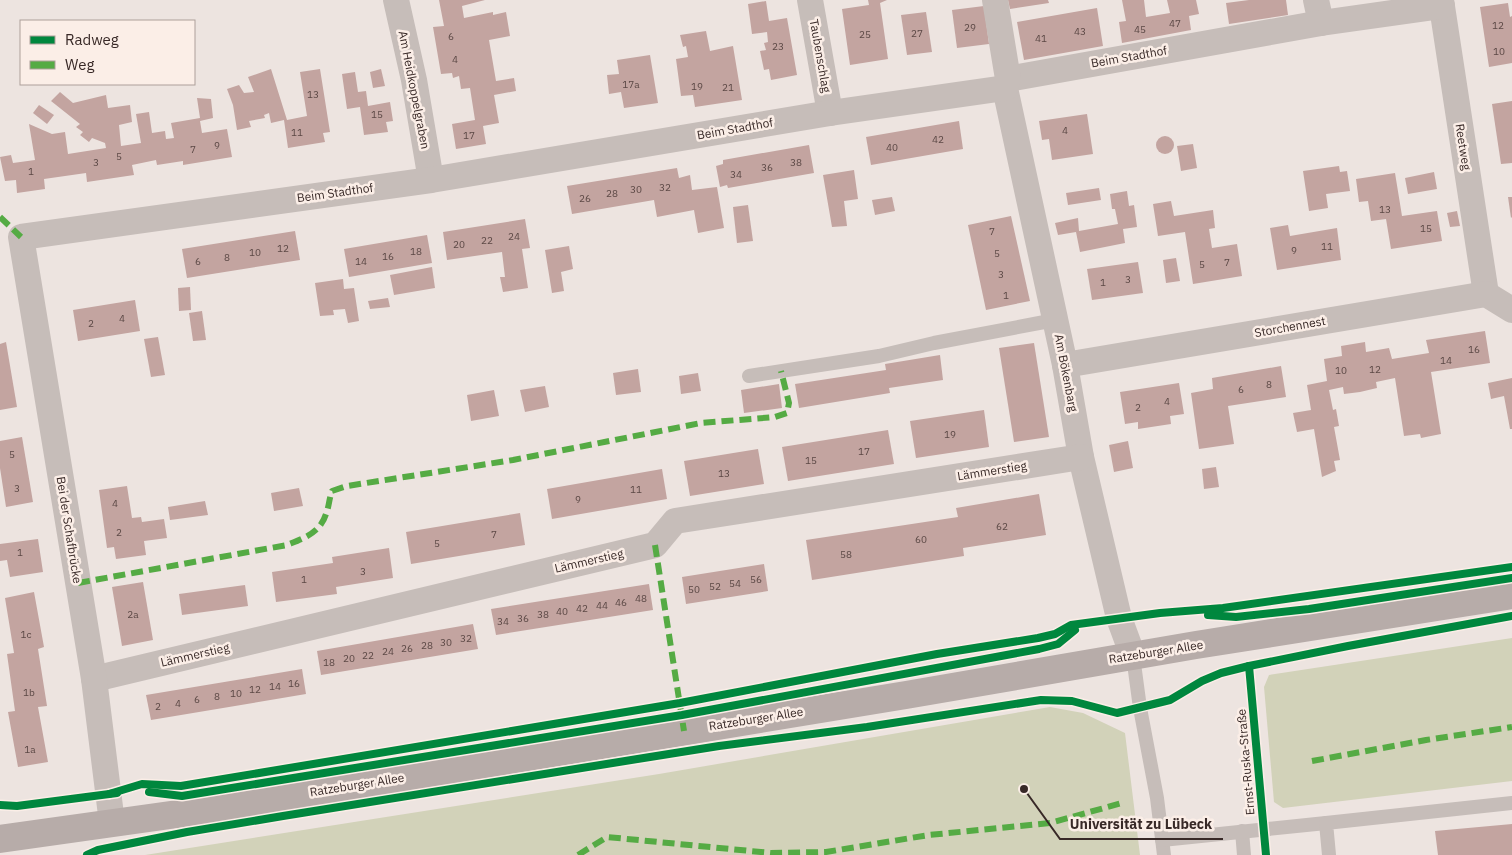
<svg xmlns="http://www.w3.org/2000/svg" width="1512" height="855" font-family="'IBM Plex Sans',sans-serif">
  <rect width="100%" height="100%" fill="#ede4e0"/>
  <g fill="#d2d2b9">
    <polygon points="1512,638 1512,781 1283,808 1274,802 1264,687 1269,675"/>
    <polygon points="1050,707 1083,713 1125,733 1140,855 145,855 659,774"/>
  </g>
  <g fill="#c3a4a0">
    <polygon points="439,0 485,0 462,6 464,18 493,12 493,15 506,12 510,36 489,40 496,81 514,78 516,91 494,95 499,123 483,126 486,144 456,149 452,124 475,120 470,88 461,89 459,76 453,78 452,73 441,74 433,27 444,26"/>
    <polygon points="868,0 887,0 880,3 888,59 850,65 842,9 869,5"/>
    <polygon points="1008,0 1048,0 1049,3 1010,9"/>
    <polygon points="1122,0 1144,0 1146,17 1170,13 1167,0 1196,0 1199,14 1189,16 1191,30 1122,43 1119,22 1126,21"/>
    <polygon points="1249,0 1286,0 1288,15 1229,24 1226,3"/>
    <polygon points="766,1 769,21 787,18 797,75 771,80 769,69 764,70 760,51 766,50 764,43 768,42 767,32 752,34 748,4"/>
    <polygon points="1508,3 1510,17 1512,16 1512,63 1489,67 1480,7"/>
    <polygon points="984,6 989,44 957,48 952,10"/>
    <polygon points="1097,8 1103,46 1024,60 1017,22"/>
    <polygon points="926,12 932,52 907,55 901,15"/>
    <polygon points="706,31 710,51 733,46 742,100 695,107 693,95 681,96 676,59 688,57 686,46 683,47 680,35"/>
    <polygon points="650,55 658,103 624,108 621,92 609,94 607,75 619,74 617,60"/>
    <polygon points="271,69 287,120 307,116 300,72 320,69 330,132 323,133 325,142 288,148 284,120 271,123 269,113 264,115 265,118 249,121 251,127 237,130 233,105 227,89 239,85 244,93 254,92 248,77"/>
    <polygon points="381,69 385,86 373,88 370,72"/>
    <polygon points="355,72 358,92 366,91 368,106 390,102 393,121 386,122 388,132 364,135 360,107 347,109 342,74"/>
    <polygon points="60,92 73,103 106,95 108,108 130,105 132,122 119,125 121,146 141,143 136,114 149,112 152,133 165,131 166,139 174,138 171,123 200,118 197,98 211,99 213,118 200,121 202,133 227,129 232,157 183,165 183,161 157,165 156,160 132,165 134,175 87,182 86,173 44,179 45,189 17,193 16,180 5,181 0,157 11,155 13,163 35,160 29,124 52,134 65,132 68,154 106,148 105,143 92,138 89,142 80,135 83,132 76,127 80,124 51,101"/>
    <polygon points="1512,101 1512,163 1501,164 1492,104"/>
    <polygon points="39,105 54,115 47,124 33,113"/>
    <polygon points="1087,114 1093,154 1052,160 1049,139 1042,140 1039,121"/>
    <polygon points="959,121 963,149 871,165 866,137"/>
    <circle cx="1165" cy="145" r="9"/>
    <polygon points="1193,144 1197,168 1181,171 1177,146"/>
    <polygon points="809,145 814,173 728,188 727,185 720,187 716,166 723,164 723,160"/>
    <polygon points="1339,166 1340,172 1347,171 1350,191 1326,194 1328,208 1309,211 1303,171"/>
    <polygon points="677,168 679,178 690,175 692,190 717,187 724,228 698,233 694,210 657,217 654,200 572,214 567,186"/>
    <polygon points="854,170 858,199 844,201 847,226 832,227 823,175"/>
    <polygon points="1434,172 1437,189 1408,194 1405,178"/>
    <polygon points="1395,173 1402,216 1437,211 1442,241 1391,249 1386,219 1371,221 1368,201 1359,202 1356,179"/>
    <polygon points="1099,188 1101,200 1068,205 1066,193"/>
    <polygon points="1127,191 1129,206 1134,205 1137,227 1123,229 1125,243 1080,252 1076,232 1058,235 1055,223 1078,218 1079,231 1118,224 1115,209 1112,209 1110,194"/>
    <polygon points="892,197 895,211 875,215 872,200"/>
    <polygon points="1508,197 1512,197 1512,217 1511,218"/>
    <polygon points="1171,201 1174,216 1213,210 1215,228 1209,229 1212,248 1237,244 1242,276 1193,284 1185,232 1158,236 1153,204"/>
    <polygon points="748,205 753,241 737,243 733,207"/>
    <polygon points="1457,211 1460,226 1450,227 1447,213"/>
    <polygon points="1011,216 1030,301 986,310 968,225"/>
    <polygon points="525,219 530,248 522,249 528,288 503,292 500,277 505,277 502,252 447,260 443,232"/>
    <polygon points="1288,225 1290,236 1337,228 1341,260 1277,270 1270,228"/>
    <polygon points="295,231 300,260 187,278 182,249"/>
    <polygon points="427,235 432,263 349,277 344,249"/>
    <polygon points="569,246 573,269 561,272 564,291 552,293 545,250"/>
    <polygon points="1176,258 1180,281 1166,283 1163,260"/>
    <polygon points="1138,262 1143,293 1092,300 1087,269"/>
    <polygon points="432,267 435,288 394,295 390,275"/>
    <polygon points="343,279 344,289 354,288 359,321 348,323 345,309 333,310 334,315 320,316 315,283"/>
    <polygon points="190,287 191,310 179,311 178,288"/>
    <polygon points="388,298 390,307 370,309 368,301"/>
    <polygon points="135,300 140,331 78,341 73,310"/>
    <polygon points="202,311 206,340 193,341 189,313"/>
    <polygon points="1485,331 1490,363 1431,372 1441,434 1421,438 1420,434 1404,436 1395,378 1376,382 1377,388 1360,392 1344,394 1343,387 1329,390 1333,410 1336,409 1339,426 1334,427 1340,460 1334,461 1336,471 1322,477 1314,429 1297,432 1293,413 1311,410 1307,385 1327,381 1324,359 1342,356 1341,346 1365,342 1366,352 1389,348 1392,359 1429,353 1426,340"/>
    <polygon points="158,337 165,375 151,377 144,339"/>
    <polygon points="6,342 17,407 0,410 0,344"/>
    <polygon points="1034,343 1049,437 1014,442 999,348"/>
    <polygon points="940,355 943,380 889,388 890,393 799,408 795,384 886,370 885,364"/>
    <polygon points="1281,366 1286,397 1228,406 1234,444 1199,449 1191,393 1213,389 1212,378"/>
    <polygon points="638,369 641,392 616,395 613,373"/>
    <polygon points="698,373 701,391 681,394 679,376"/>
    <polygon points="1512,378 1512,429 1510,429 1504,396 1491,399 1488,383"/>
    <polygon points="1179,383 1184,414 1170,416 1171,424 1138,429 1138,422 1125,424 1120,392"/>
    <polygon points="779,384 782,408 744,413 741,390"/>
    <polygon points="545,386 549,407 525,412 520,390"/>
    <polygon points="494,390 499,416 471,421 467,395"/>
    <polygon points="984,410 989,447 916,458 910,421"/>
    <polygon points="888,430 894,464 788,481 782,447"/>
    <polygon points="22,437 33,502 6,507 0,468 0,441"/>
    <polygon points="1128,441 1133,468 1114,472 1109,445"/>
    <polygon points="758,449 764,484 690,496 684,461"/>
    <polygon points="1216,467 1219,487 1204,489 1202,469"/>
    <polygon points="662,469 667,499 552,519 547,489"/>
    <polygon points="127,486 132,518 141,517 142,522 164,519 167,538 144,541 146,555 116,559 114,547 107,548 99,490"/>
    <polygon points="299,488 303,506 274,511 271,493"/>
    <polygon points="1039,494 1046,535 963,548 964,556 812,580 806,540 958,517 956,508"/>
    <polygon points="205,501 208,515 170,520 168,507"/>
    <polygon points="520,513 525,545 411,564 406,532"/>
    <polygon points="38,539 43,572 10,577 7,560 0,561 0,544"/>
    <polygon points="389,548 393,578 336,587 337,594 276,602 272,572 333,563 332,557"/>
    <polygon points="764,564 768,591 686,604 682,577"/>
    <polygon points="143,582 153,640 122,646 112,587"/>
    <polygon points="649,584 653,610 496,635 491,609"/>
    <polygon points="245,585 248,606 182,615 179,594"/>
    <polygon points="34,592 44,647 38,649 47,706 38,707 48,762 18,767 8,712 15,711 7,654 14,653 5,598"/>
    <polygon points="473,624 478,649 321,675 317,651"/>
    <polygon points="302,669 306,694 151,720 146,695"/>
    <polygon points="1512,824 1512,855 1438,855 1435,831"/>
  </g>
  <g fill="none" stroke-linecap="round" stroke-linejoin="round">
    <g stroke="#c6bdb9" stroke-width="14">
      <polyline points="749,376 879,356 934,343 1055,320"/>
      <polyline points="1133,656 1140,708 1157,798 1164,855"/>
      <polyline points="1242,831 1244,855"/>
      <polyline points="1162,840 1326,823"/>
      <polyline points="1329,855 1326,823 1512,803"/>
    </g>
    <g stroke="#c6bdb9" stroke-width="26">
      <polyline points="396,0 414,80 431,180"/>
      <polyline points="810,0 830,113"/>
      <polyline points="1316,0 1321,23"/>
      <polyline points="1441,0 1486,294"/>
      <polyline points="1008,79 1321,23 1442,6"/>
      <polyline points="1005,88 1065,365 1081,457 1119,618 1133,656"/>
      <polyline points="1065,365 1486,294 1512,310"/>
      <polyline points="94,679 655,545 675,521 1081,457"/>
      <polyline points="112,823 94,679 21,237 431,180 830,113 1005,88 1008,79 995,0"/>
    </g>
    <polyline stroke="#b7aca9" stroke-width="28" points="0,839 206,810 906,695 1196,645 1512,595"/>
    <g stroke="#55ab44" stroke-width="6" stroke-dasharray="12 6" stroke-linecap="butt">
      <polyline points="0,217 21,237"/>
      <polyline points="655,545 684,731"/>
      <path d="M 78,583 L 287,545 C 304,538 320,533 326,514 C 329,507 329,499 332,491 L 347,486 L 513,460 L 701,423 L 775,417 L 787,413 L 789,403 L 781,371"/>
      <polyline points="1312,761 1426,740 1512,727"/>
      <polyline points="578,855 607,837 771,853 826,852 929,835 1050,823 1122,803"/>
    </g>
    <g stroke="#fbeee7" stroke-width="11">
      <g id="cycleway">
        <polyline points="1208,615 1236,617 1309,609 1512,578"/>
        <polyline points="1249,666 1266,855"/>
        <polyline points="149,792 182,796 682,715 1039,649 1058,644 1075,630"/>
        <polyline points="109,794 142,784 181,786 680,703 937,654 1038,638 1055,634 1071,625 1160,613 1223,608 1512,567"/>
        <polyline points="0,805 17,806 117,793"/>
        <polyline points="87,855 98,850 187,832 283,816 650,757 719,746 867,727 1041,700 1072,701 1117,713 1170,700 1202,681 1221,673 1249,666 1348,646 1512,616"/>
      </g>
    </g>
    <use href="#cycleway" stroke="#00873e" stroke-width="8"/>
  </g>
  <g text-anchor="middle" stroke-width="5" stroke-linejoin="round" paint-order="stroke">
    <g font-size="10" fill="#5b4845">
      <text x="1175" y="27">47</text>
      <text x="1498" y="29">12</text>
      <text x="970" y="31">29</text>
      <text x="1140" y="33">45</text>
      <text x="1080" y="35">43</text>
      <text x="917" y="37">27</text>
      <text x="865" y="38">25</text>
      <text x="451" y="40">6</text>
      <text x="1041" y="42">41</text>
      <text x="778" y="50">23</text>
      <text x="1499" y="55">10</text>
      <text x="455" y="63">4</text>
      <text x="631" y="88">17a</text>
      <text x="697" y="90">19</text>
      <text x="728" y="91">21</text>
      <text x="313" y="98">13</text>
      <text x="377" y="118">15</text>
      <text x="1065" y="134">4</text>
      <text x="297" y="136">11</text>
      <text x="469" y="139">17</text>
      <text x="938" y="143">42</text>
      <text x="217" y="149">9</text>
      <text x="892" y="151">40</text>
      <text x="193" y="153">7</text>
      <text x="119" y="160">5</text>
      <text x="96" y="166">3</text>
      <text x="796" y="166">38</text>
      <text x="767" y="171">36</text>
      <text x="31" y="175">1</text>
      <text x="736" y="178">34</text>
      <text x="665" y="191">32</text>
      <text x="636" y="193">30</text>
      <text x="612" y="197">28</text>
      <text x="585" y="202">26</text>
      <text x="1385" y="213">13</text>
      <text x="1426" y="232">15</text>
      <text x="992" y="235">7</text>
      <text x="514" y="240">24</text>
      <text x="487" y="244">22</text>
      <text x="459" y="248">20</text>
      <text x="1327" y="250">11</text>
      <text x="283" y="252">12</text>
      <text x="1294" y="254">9</text>
      <text x="416" y="255">18</text>
      <text x="255" y="256">10</text>
      <text x="997" y="257">5</text>
      <text x="388" y="260">16</text>
      <text x="227" y="261">8</text>
      <text x="198" y="265">6</text>
      <text x="361" y="265">14</text>
      <text x="1227" y="266">7</text>
      <text x="1202" y="268">5</text>
      <text x="1001" y="278">3</text>
      <text x="1128" y="283">3</text>
      <text x="1103" y="286">1</text>
      <text x="1006" y="299">1</text>
      <text x="122" y="322">4</text>
      <text x="91" y="327">2</text>
      <text x="1474" y="353">16</text>
      <text x="1446" y="364">14</text>
      <text x="1375" y="373">12</text>
      <text x="1341" y="374">10</text>
      <text x="1269" y="388">8</text>
      <text x="1241" y="393">6</text>
      <text x="1167" y="405">4</text>
      <text x="1138" y="411">2</text>
      <text x="950" y="438">19</text>
      <text x="864" y="455">17</text>
      <text x="12" y="458">5</text>
      <text x="811" y="464">15</text>
      <text x="724" y="477">13</text>
      <text x="17" y="492">3</text>
      <text x="636" y="493">11</text>
      <text x="578" y="503">9</text>
      <text x="115" y="507">4</text>
      <text x="1002" y="530">62</text>
      <text x="119" y="536">2</text>
      <text x="494" y="538">7</text>
      <text x="921" y="543">60</text>
      <text x="437" y="547">5</text>
      <text x="20" y="556">1</text>
      <text x="846" y="558">58</text>
      <text x="363" y="575">3</text>
      <text x="304" y="583">1</text>
      <text x="756" y="583">56</text>
      <text x="735" y="587">54</text>
      <text x="715" y="590">52</text>
      <text x="694" y="593">50</text>
      <text x="641" y="602">48</text>
      <text x="621" y="606">46</text>
      <text x="602" y="609">44</text>
      <text x="582" y="612">42</text>
      <text x="562" y="615">40</text>
      <text x="133" y="618">2a</text>
      <text x="543" y="618">38</text>
      <text x="523" y="622">36</text>
      <text x="503" y="625">34</text>
      <text x="26" y="638">1c</text>
      <text x="466" y="642">32</text>
      <text x="446" y="646">30</text>
      <text x="427" y="649">28</text>
      <text x="407" y="652">26</text>
      <text x="388" y="655">24</text>
      <text x="368" y="659">22</text>
      <text x="349" y="662">20</text>
      <text x="329" y="666">18</text>
      <text x="294" y="687">16</text>
      <text x="275" y="690">14</text>
      <text x="255" y="693">12</text>
      <text x="29" y="696">1b</text>
      <text x="236" y="697">10</text>
      <text x="217" y="700">8</text>
      <text x="197" y="703">6</text>
      <text x="178" y="707">4</text>
      <text x="158" y="710">2</text>
      <text x="30" y="753">1a</text>
    </g>
    <g font-size="12" fill="#382927" stroke="#fbeee7">
      <text transform="translate(820 56) rotate(80)" y="4">Taubenschlag</text>
      <text transform="translate(1129 57) rotate(-10)" y="4">Beim Stadthof</text>
      <text transform="translate(414 90) rotate(79)" y="4">Am Heidkoppelgraben</text>
      <text transform="translate(735 129) rotate(-10)" y="4">Beim Stadthof</text>
      <text transform="translate(1463 147) rotate(81)" y="4">Reetweg</text>
      <text transform="translate(335 193) rotate(-8)" y="4">Beim Stadthof</text>
      <text transform="translate(1290 327) rotate(-10)" y="4">Storchennest</text>
      <text transform="translate(1066 373) rotate(79)" y="4">Am Bökenbarg</text>
      <text transform="translate(992 471) rotate(-9)" y="4">Lämmerstieg</text>
      <text transform="translate(69 530) rotate(81)" y="4">Bei der Schafbrücke</text>
      <text transform="translate(589 561) rotate(-13)" y="4">Lämmerstieg</text>
      <text transform="translate(1156 652) rotate(-9)" y="4">Ratzeburger Allee</text>
      <text transform="translate(195 655) rotate(-13)" y="4">Lämmerstieg</text>
      <text transform="translate(756 719) rotate(-9)" y="4">Ratzeburger Allee</text>
      <text transform="translate(1246 762) rotate(-95)" y="4">Ernst-Ruska-Straße</text>
      <text transform="translate(357 785) rotate(-9)" y="4">Ratzeburger Allee</text>
    </g>
  </g>
  <path fill="none" stroke="#382927" stroke-width="2" d="M1024 789L1060 839H1223"/>
  <circle fill="#382927" stroke="#fbeee7" stroke-width="2" cx="1024" cy="789" r="5"/>
  <g font-size="14" text-anchor="middle" font-weight="bold" fill="#382927" stroke="#fbeee7" stroke-width="5" stroke-linejoin="round" paint-order="stroke">
    <text x="1141" y="829">Universität zu Lübeck</text>
  </g>
  <rect x="20" y="20" width="175" height="65" fill="#fbeee7" stroke="#ad9f9a"/>
  <rect x="30" y="36" width="25" height="8" fill="#00873e" stroke="#ad9f9a"/>
  <text x="65" y="45" font-size="15" fill="#382927">Radweg</text>
  <rect x="30" y="61" width="25" height="8" fill="#55ab44" stroke="#ad9f9a"/>
  <text x="65" y="70" font-size="15" fill="#382927">Weg</text>
</svg>
